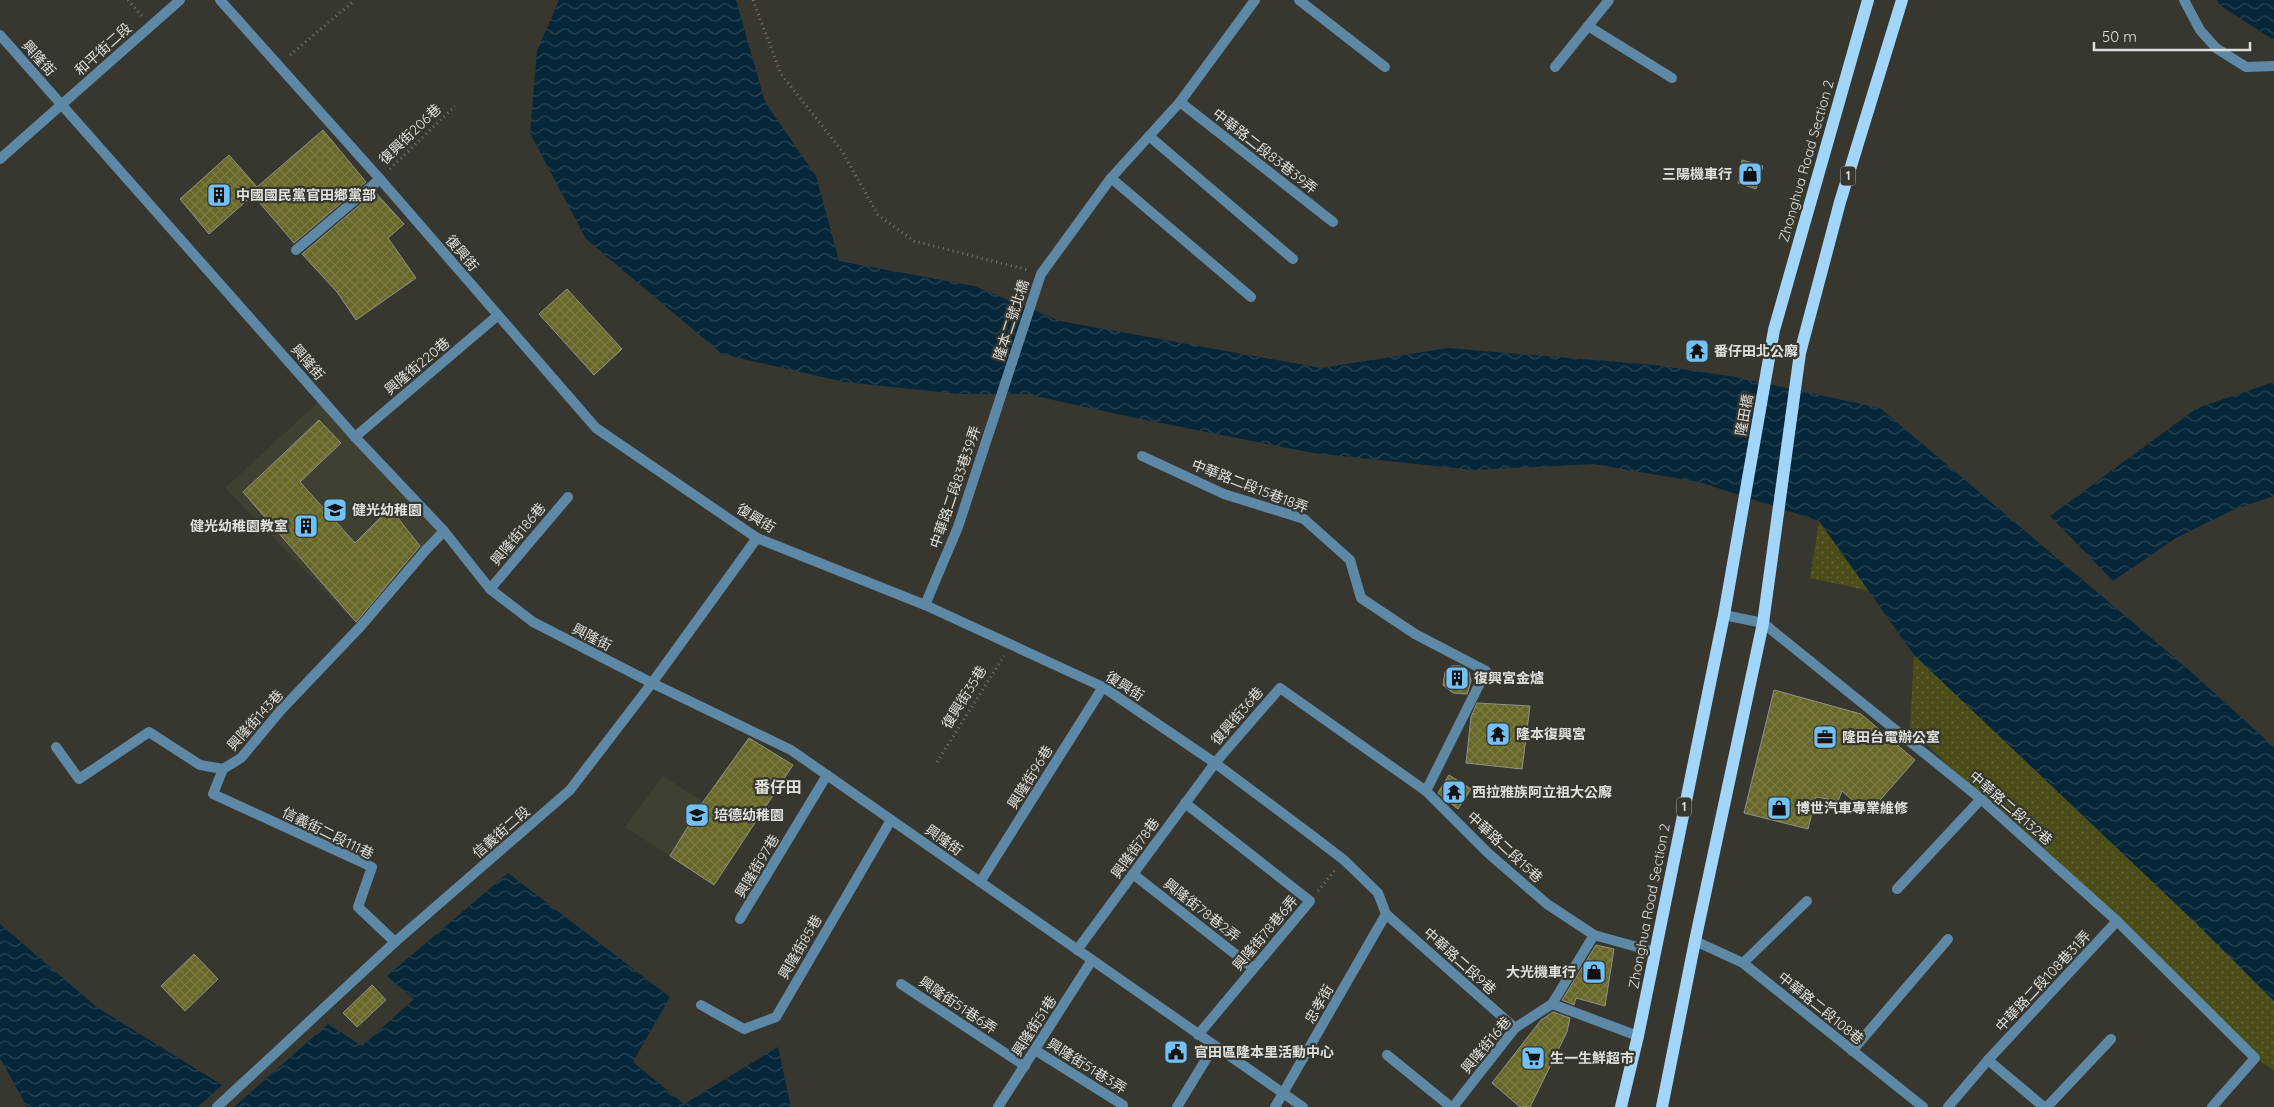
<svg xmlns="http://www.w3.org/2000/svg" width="2274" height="1107" font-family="Quicksand,'Noto Sans TC',sans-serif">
  <defs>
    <pattern id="grass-dots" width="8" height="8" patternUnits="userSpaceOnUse" patternTransform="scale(1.25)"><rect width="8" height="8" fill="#4c4c18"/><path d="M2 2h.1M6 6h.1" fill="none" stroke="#656639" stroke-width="1.8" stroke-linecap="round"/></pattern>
    <pattern id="water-waves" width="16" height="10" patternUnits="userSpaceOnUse" patternTransform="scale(1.25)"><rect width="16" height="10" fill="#062739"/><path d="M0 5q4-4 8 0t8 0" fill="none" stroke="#2a4655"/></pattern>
    <pattern id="building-cross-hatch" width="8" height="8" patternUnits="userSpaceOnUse" patternTransform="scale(1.25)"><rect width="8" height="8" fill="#676728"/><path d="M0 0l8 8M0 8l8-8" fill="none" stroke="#7c7c47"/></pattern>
  </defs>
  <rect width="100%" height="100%" fill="#373730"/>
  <g fill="#3f3f32">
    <polygon points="323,398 444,531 360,627 225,488"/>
    <polygon points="749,738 793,765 714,885 625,827 663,776 703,802"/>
  </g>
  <polygon fill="url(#grass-dots)" points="1880,408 2274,818 2274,1070 2255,1058 1981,799 1910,727 1914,655 1870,591 1810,578 1832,442"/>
  <g fill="url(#water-waves)">
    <polygon points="559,0 736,0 765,102 816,176 839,261 974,286 1060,321 1321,368 1448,348 1655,365 1735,377 1880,408 2189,670 2274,747 2274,1001 2200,927 1914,655 1819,521 1699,482 1593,464 1473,470 1313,453 1131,417 1026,394 959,394 844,382 722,354 586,239 530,133 537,51"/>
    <polygon points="2217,0 2274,0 2274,38 2272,39 2221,6"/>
    <polygon points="2274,382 2274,496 2235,509 2176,538 2113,581 2050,516 2197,408"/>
    <polygon points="508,873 670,997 633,1062 684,1104 778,1047 791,1107 234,1107 328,1024 362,1046 414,999 387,976"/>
    <polygon points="0,924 98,1008 222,1085 198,1107 27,1107 0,1058"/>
  </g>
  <g fill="url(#building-cross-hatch)" stroke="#909188">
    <polygon points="323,130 366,182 294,243 253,195 209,234 180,199 229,155 257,187"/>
    <polygon points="1742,160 1763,166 1756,189 1738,183"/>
    <polygon points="375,192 404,224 388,238 416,278 356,320 337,292 302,254"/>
    <polygon points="567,289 622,349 594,375 539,314"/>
    <polygon points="319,420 341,443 300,482 355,543 390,508 420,546 356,622 243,492"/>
    <polygon points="1452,666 1461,666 1469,672 1471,681 1467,694 1453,693 1443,685 1445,672"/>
    <polygon points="1774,690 1861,714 1915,760 1868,814 1842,791 1838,801 1816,797 1808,829 1744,813"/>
    <polygon points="1477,703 1530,706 1522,769 1466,763 1471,717"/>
    <polygon points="749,738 793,765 714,885 670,856 703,802"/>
    <polygon points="1449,775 1471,789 1458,809 1438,793"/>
    <polygon points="1596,945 1614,949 1605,1006 1576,998 1574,1005 1562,1000"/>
    <polygon points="194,954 218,979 185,1011 161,986"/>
    <polygon points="372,985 386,1000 357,1027 343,1013"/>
    <polygon points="1553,1012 1570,1018 1567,1032 1530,1107 1520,1107 1492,1083 1541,1020"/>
  </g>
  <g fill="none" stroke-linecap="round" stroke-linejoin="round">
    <g stroke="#75766f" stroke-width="3" stroke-dasharray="1 4" stroke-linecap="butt">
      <polyline points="128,0 142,16"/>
      <polyline points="753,0 781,74 842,151 878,215 914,241 1028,270"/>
      <polyline points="290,55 355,0"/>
      <polyline points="390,169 455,106"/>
      <polyline points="937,762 1004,656"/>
      <polyline points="1318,891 1335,870"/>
    </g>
    <g stroke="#5d89a6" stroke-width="10">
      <polyline points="1299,0 1385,67"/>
      <polyline points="2184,0 2200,30 2216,48 2246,67 2274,66"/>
      <polyline points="1588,26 1672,78"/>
      <polyline points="1555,67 1609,0"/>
      <polyline points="1180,102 1333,222"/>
      <polyline points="1149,136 1293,259"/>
      <polyline points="1111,178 1251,297"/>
      <polyline points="1142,456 1224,494 1304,519 1350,560 1361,598 1415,634 1486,671 1426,791"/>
      <polyline points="490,589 568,497"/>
      <polyline points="56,747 79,779 149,732 200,765 223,769 241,758 281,710 360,627 425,551 444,531"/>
      <polyline points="1215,763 1310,834"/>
      <polyline points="223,769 213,794 372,867 358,907 395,942"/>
      <polyline points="1185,803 1310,901 1198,1035"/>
      <polyline points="1133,874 1253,968"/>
      <polyline points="1897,889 1981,799"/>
      <polyline points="1386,914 1515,1028"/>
      <polyline points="740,919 827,775"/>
      <polyline points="1077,950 1215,763 1280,688 1426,791 1488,853 1547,904 1594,935"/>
      <polyline points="1743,963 1807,901"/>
      <polyline points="901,984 1025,1066"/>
      <polyline points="1552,1004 1638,1036"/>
      <polyline points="701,1005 744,1029 776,1017 891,820"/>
      <polyline points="1035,1050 1123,1105"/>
      <polyline points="1852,1051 1948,939"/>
      <polyline points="1387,1055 1451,1107"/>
      <polyline points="1988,1060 2044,1107"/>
      <polyline points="998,1107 1092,960"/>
      <polyline points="1177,1107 1214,1046"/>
      <polyline points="1453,1107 1515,1028 1552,1004 1594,935 1655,952"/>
      <polyline points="2047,1107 2111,1039"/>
    </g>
    <g stroke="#5d89a6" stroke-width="10">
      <polyline points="220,0 380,179 596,428 757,538 925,605 1103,687 1215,763"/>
      <polyline points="0,35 355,437 444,531 490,589 533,622 652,683 791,750 1303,1107"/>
      <polyline points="0,159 180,0"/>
      <polyline points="296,250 380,179"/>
      <polyline points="355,437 497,316"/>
      <polyline points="925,605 958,527 1041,274 1111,178 1180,102 1255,0"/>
      <polyline points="1724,615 1763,623 1981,799 2117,921 2255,1058 2212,1107"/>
      <polyline points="980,882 1103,687"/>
      <polyline points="1695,941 1743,963 1923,1107"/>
      <polyline points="217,1107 395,942 570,790 652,683 757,538"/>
      <polyline points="1275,1107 1386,914 1378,893 1344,860 1310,834"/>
      <polyline points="1948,1107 1988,1060 2117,921"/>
    </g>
    <g stroke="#a1d6fa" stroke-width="12">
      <polyline points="1621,1107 1638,1036 1724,615 1774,330 1868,0"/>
      <polyline points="1662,1107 1695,941 1763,623 1800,353 1840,202 1902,0"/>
    </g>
  </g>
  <defs>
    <g id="shop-square" transform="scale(1.25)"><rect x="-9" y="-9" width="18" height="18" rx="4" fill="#71c1f4" stroke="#373730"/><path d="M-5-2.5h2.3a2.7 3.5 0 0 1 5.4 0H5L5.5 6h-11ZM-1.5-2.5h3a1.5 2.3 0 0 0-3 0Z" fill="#111"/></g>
    <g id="building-square" transform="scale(1.25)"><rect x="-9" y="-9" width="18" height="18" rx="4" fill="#71c1f4" stroke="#373730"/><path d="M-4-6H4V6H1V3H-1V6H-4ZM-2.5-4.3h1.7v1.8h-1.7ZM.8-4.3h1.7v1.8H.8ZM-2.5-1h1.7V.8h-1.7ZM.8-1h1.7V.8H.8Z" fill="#111"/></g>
    <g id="temple-square" transform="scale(1.25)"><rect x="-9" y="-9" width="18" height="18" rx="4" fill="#71c1f4" stroke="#373730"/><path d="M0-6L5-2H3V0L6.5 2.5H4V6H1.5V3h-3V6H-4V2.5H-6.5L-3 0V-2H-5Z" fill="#111"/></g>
    <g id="school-square" transform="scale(1.25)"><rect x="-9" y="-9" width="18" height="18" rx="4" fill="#71c1f4" stroke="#373730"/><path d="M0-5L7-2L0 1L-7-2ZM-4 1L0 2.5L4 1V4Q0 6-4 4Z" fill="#111"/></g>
    <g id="office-square" transform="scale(1.25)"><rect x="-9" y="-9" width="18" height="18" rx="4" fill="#71c1f4" stroke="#373730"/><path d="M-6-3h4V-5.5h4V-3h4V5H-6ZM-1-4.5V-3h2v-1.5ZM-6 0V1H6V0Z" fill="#111"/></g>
    <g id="civic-square" transform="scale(1.25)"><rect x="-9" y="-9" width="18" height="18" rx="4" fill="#71c1f4" stroke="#373730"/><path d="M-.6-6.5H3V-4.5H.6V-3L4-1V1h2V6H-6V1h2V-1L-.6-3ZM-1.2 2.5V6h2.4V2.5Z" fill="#111"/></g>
    <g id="supermarket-square" transform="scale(1.25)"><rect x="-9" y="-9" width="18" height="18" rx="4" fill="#71c1f4" stroke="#373730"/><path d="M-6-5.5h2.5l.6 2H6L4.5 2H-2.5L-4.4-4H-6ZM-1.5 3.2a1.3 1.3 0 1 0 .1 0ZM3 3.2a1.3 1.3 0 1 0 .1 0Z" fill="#111"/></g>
  </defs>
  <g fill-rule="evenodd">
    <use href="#shop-square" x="1750" y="174"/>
    <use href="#building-square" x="219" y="195"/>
    <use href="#temple-square" x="1697" y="351"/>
    <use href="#school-square" x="335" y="510"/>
    <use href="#building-square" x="306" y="526"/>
    <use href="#building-square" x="1457" y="678"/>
    <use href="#temple-square" x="1498" y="734"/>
    <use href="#office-square" x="1825" y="737"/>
    <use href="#temple-square" x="1454" y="792"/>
    <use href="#shop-square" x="1779" y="808"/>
    <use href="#school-square" x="697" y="815"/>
    <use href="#shop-square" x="1594" y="972"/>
    <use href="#civic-square" x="1176" y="1052"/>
    <use href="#supermarket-square" x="1533" y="1058"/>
  </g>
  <g text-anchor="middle" stroke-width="4.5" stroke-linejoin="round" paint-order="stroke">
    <g fill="#373730" stroke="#adada8" stroke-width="1">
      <rect x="1840.5" y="166.5" width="15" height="19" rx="4"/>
      <rect x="1676.5" y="797.5" width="15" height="19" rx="4"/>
    </g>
    <g font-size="12" font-weight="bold" fill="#dfe0db">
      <text x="1848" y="180">1</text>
      <text x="1684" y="811">1</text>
    </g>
    <g font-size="14" fill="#dfe0db" stroke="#373730">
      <text transform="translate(103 49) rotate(-42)" y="5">和平街二段</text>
      <text transform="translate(39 58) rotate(48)" y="5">興隆街</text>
      <text transform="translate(410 134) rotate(-44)" y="5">復興街206巷</text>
      <text transform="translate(1265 151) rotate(38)" y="5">中華路二段83巷39弄</text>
      <text transform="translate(1806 161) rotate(-74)" y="5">Zhonghua Road Section 2</text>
      <text transform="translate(462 253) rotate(50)" y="5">復興街</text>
      <text transform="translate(1011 320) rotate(-72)" y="5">隆本二號北橋</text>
      <text transform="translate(308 362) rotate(49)" y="5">興隆街</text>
      <text transform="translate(417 366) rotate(-40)" y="5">興隆街220巷</text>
      <text transform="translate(1744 415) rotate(-80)" y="5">隆田橋</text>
      <text transform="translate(1250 486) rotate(21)" y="5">中華路二段15巷18弄</text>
      <text transform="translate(955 487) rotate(-71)" y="5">中華路二段83巷39弄</text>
      <text transform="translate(756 518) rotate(31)" y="5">復興街</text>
      <text transform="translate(518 534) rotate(-50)" y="5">興隆街186巷</text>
      <text transform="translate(592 637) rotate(27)" y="5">興隆街</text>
      <text transform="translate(1125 686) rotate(32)" y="5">復興街</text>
      <text transform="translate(964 697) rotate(-58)" y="5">復興街35巷</text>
      <text transform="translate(1237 716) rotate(-49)" y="5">復興街36巷</text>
      <text transform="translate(255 720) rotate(-48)" y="5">興隆街143巷</text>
      <text transform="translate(1030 777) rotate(-58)" y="5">興隆街96巷</text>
      <text transform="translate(2011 808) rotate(41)" y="5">中華路二段132巷</text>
      <text transform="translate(501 832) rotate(-41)" y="5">信義街二段</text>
      <text transform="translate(328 833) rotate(26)" y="5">信義街二段111巷</text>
      <text transform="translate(944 840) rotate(35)" y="5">興隆街</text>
      <text transform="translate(1505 847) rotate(43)" y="5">中華路二段15巷</text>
      <text transform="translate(1135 848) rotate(-54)" y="5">興隆街78巷</text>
      <text transform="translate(757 866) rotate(-59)" y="5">興隆街97巷</text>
      <text transform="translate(1649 906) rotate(-79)" y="5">Zhonghua Road Section 2</text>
      <text transform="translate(1202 910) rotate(38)" y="5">興隆街78巷2弄</text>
      <text transform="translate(1265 933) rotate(-50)" y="5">興隆街78巷6弄</text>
      <text transform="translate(800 947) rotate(-60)" y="5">興隆街85巷</text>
      <text transform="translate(1460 961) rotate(42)" y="5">中華路二段9巷</text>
      <text transform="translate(2043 981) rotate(-47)" y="5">中華路二段108巷31弄</text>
      <text transform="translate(1319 1004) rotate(-60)" y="5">忠孝街</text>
      <text transform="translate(958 1005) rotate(34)" y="5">興隆街51巷6弄</text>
      <text transform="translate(1821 1008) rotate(39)" y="5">中華路二段108巷</text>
      <text transform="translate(1034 1026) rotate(-57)" y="5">興隆街51巷</text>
      <text transform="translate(1486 1045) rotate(-50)" y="5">興隆街16巷</text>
      <text transform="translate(1087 1066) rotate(32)" y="5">興隆街51巷3弄</text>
    </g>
    <g font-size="14" font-weight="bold" fill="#dfe0db" stroke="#373730" text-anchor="start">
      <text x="1732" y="179" text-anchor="end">三陽機車行</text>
      <text x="236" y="200">中國國民黨官田鄉黨部</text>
      <text x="1714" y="356">番仔田北公廨</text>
      <text x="352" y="515">健光幼稚園</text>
      <text x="288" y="531" text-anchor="end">健光幼稚園教室</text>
      <text x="1474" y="683">復興宮金爐</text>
      <text x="1516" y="739">隆本復興宮</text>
      <text x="1842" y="742">隆田台電辦公室</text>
      <text x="1472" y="797">西拉雅族阿立祖大公廨</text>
      <text x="1796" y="813">博世汽車專業維修</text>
      <text x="714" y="820">培德幼稚園</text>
      <text x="1576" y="977" text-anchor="end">大光機車行</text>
      <text x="1194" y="1057">官田區隆本里活動中心</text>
      <text x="1550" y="1063">生一生鮮超市</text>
    </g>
    <g font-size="16" font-weight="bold" fill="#dfe0db" stroke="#373730">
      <text x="778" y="793">番仔田</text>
    </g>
  </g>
  <path d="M2094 42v8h156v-8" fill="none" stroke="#dfe0db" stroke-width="2.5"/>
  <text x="2102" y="42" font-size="15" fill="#dfe0db" stroke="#373730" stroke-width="4" paint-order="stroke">50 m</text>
</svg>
